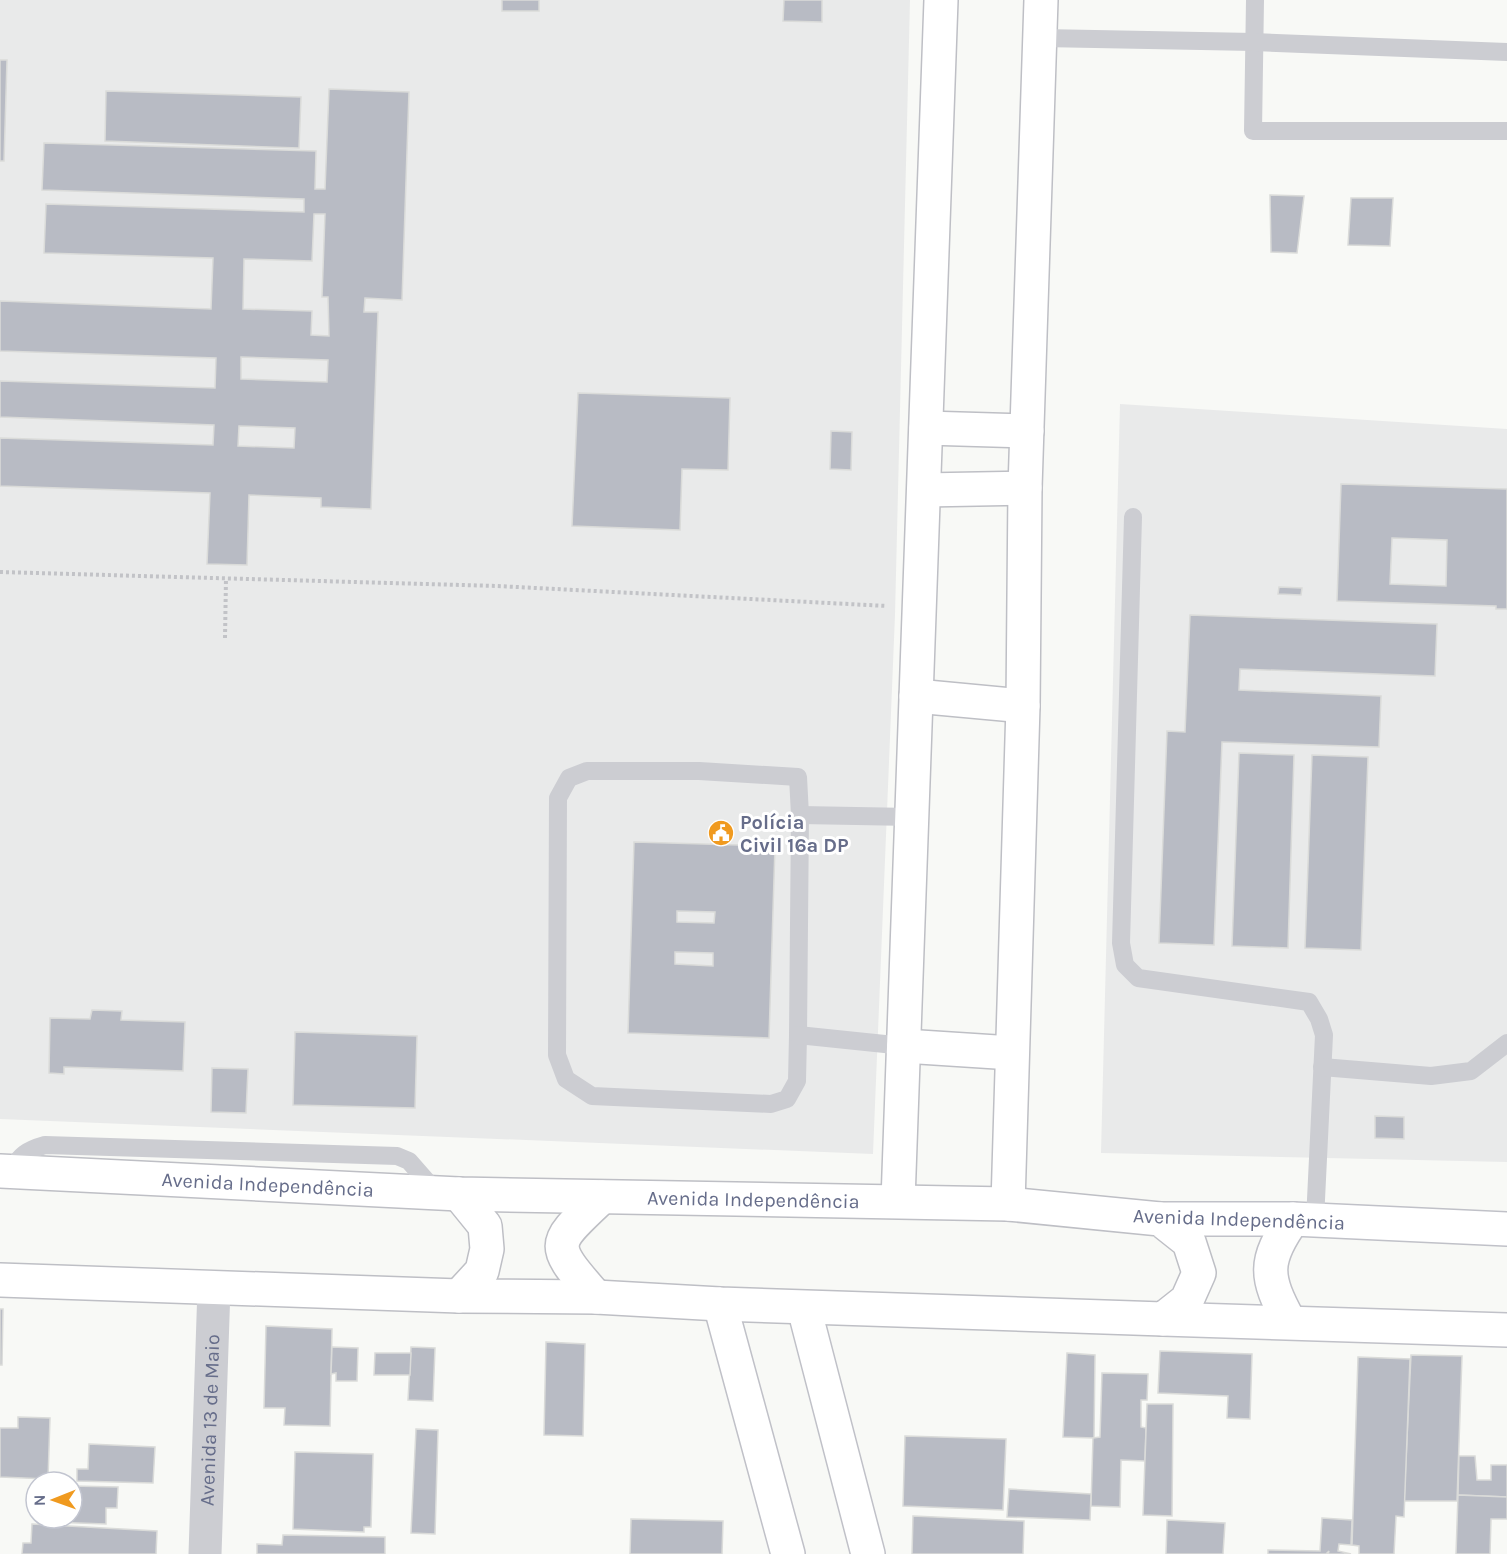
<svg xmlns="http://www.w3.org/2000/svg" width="1507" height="1554" font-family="Karla,sans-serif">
  <rect width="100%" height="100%" fill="#f8f9f6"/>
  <g fill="#e9eaea">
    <polygon points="0,0 910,0 895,615 873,1154 0,1119"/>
    <polygon points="1120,404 1507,429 1507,1162 1101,1153"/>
  </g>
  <g fill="#b8bbc4" stroke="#dadbd9" stroke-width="1.5" fill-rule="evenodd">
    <rect x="502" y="0" width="37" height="11"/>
    <polygon points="784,0 822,0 822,22 783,21"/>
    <polygon points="0,60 7,60 4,161 0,161"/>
    <path d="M 329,89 L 409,92 L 402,300 L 365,298 L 364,312 L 378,312 L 371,509 L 321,507 L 321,498 L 249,495 L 247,565 L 207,564 L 210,493 L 0,486 L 0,438 L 213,445 L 214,425 L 0,417 L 0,381 L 215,388 L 216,358 L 0,351 L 0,301 L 211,309 L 213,258 L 44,253 L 46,204 L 304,212 L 304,199 L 42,190 L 44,143 L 316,151 L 315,189 L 325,189 ZM 314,214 L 325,214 L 322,297 L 328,297 L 329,336 L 311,335 L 312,311 L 243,309 L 244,259 L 312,261 ZM 241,357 L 328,360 L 327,382 L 241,379 ZM 239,426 L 295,428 L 294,448 L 238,446 Z"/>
    <polygon points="106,91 301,97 299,148 105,141"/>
    <polygon points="1270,195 1304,196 1297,253 1271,252"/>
    <polygon points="1351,198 1393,198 1390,246 1348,245"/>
    <polygon points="578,393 730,398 728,470 682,469 680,530 572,526"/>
    <polygon points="831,431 852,432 851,470 830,469"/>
    <path d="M 1341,484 L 1507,489 L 1507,609 L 1496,609 L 1496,606 L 1337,601 ZM 1392,538 L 1447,540 L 1446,586 L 1390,584 Z"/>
    <polygon points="1279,587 1302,588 1301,595 1278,594"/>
    <polygon points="1190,615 1437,624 1435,676 1240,669 1239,690 1381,696 1379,747 1222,742 1214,945 1159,943 1167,731 1185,732"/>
    <polygon points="1239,753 1294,755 1288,948 1232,946"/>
    <polygon points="1312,755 1368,757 1361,950 1305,948"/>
    <path d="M 634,842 L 775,846 L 769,1038 L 628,1033 ZM 677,911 L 715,912 L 714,923 L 677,922 ZM 675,952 L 713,953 L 713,966 L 675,964 Z"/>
    <polygon points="92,1010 122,1011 121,1020 185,1022 183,1071 64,1067 64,1074 49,1073 50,1018 90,1019"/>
    <polygon points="295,1032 417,1036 415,1108 293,1105"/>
    <polygon points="212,1068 248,1069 246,1113 211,1112"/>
    <polygon points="1375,1116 1404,1117 1404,1139 1375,1138"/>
    <polygon points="0,1309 3,1309 2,1365 0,1365"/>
    <polygon points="266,1326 332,1329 330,1426 284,1425 285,1408 264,1408"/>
    <polygon points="546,1342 585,1344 583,1436 544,1435"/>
    <polygon points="332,1347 358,1348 357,1381 336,1381 336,1373 331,1374"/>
    <polygon points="411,1347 435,1348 433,1401 408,1400"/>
    <polygon points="1160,1351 1252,1354 1250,1419 1227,1418 1228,1396 1158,1393"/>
    <polygon points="375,1353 411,1353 410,1375 374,1375"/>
    <polygon points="1067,1353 1095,1355 1094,1438 1063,1437"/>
    <polygon points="1411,1355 1462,1356 1457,1501 1404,1501"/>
    <polygon points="1358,1357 1410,1359 1404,1517 1396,1516 1394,1554 1359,1554 1359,1546 1352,1545"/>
    <polygon points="1102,1373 1148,1374 1147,1400 1141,1400 1141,1427 1146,1428 1145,1461 1121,1460 1120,1507 1091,1506 1093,1438 1100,1437"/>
    <polygon points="1147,1404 1173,1404 1172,1516 1143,1515"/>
    <polygon points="18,1417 50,1418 48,1479 0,1477 0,1428 18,1428"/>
    <polygon points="416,1429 438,1430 435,1534 411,1533"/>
    <polygon points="905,1436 1006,1439 1003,1510 903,1506"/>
    <polygon points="89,1444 155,1447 153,1483 77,1481 77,1469 88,1469"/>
    <polygon points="295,1452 373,1454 371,1527 364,1527 364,1532 293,1529"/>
    <polygon points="1459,1456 1475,1456 1477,1480 1491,1480 1491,1465 1507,1465 1507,1497 1458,1495"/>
    <polygon points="72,1486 118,1487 117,1508 106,1508 106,1524 51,1522 51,1518 72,1518"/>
    <polygon points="1009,1489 1091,1494 1090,1520 1007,1517"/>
    <polygon points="1458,1495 1507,1497 1507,1519 1491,1519 1490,1554 1456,1554"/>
    <polygon points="913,1516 1024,1521 1023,1554 912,1554"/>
    <polygon points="1322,1518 1352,1520 1351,1545 1339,1544 1338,1551 1351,1554 1328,1554 1329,1551 1326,1554 1268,1554 1268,1550 1320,1551"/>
    <polygon points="631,1519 723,1521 722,1554 630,1554"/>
    <polygon points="1167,1520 1225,1523 1223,1554 1166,1554"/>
    <polygon points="32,1524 157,1531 156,1554 22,1554 23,1543 31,1543"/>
    <polygon points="283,1535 385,1537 385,1554 257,1554 257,1544 282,1545"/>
  </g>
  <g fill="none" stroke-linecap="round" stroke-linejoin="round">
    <g stroke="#c0c1c8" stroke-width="36">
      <g id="secondary">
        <polyline points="1160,1219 1293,1219 1507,1229"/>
        <polyline points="720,1304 788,1554"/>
        <polyline points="804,1308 868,1554"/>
        <polyline points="1163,1319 1507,1330"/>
        <path d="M 1289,1321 C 1265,1277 1263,1261 1293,1219"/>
      </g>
    </g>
    <g stroke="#bebfc5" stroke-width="36">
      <g id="primary">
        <polyline points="926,428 1027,431"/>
        <polyline points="924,490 1025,488"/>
        <polyline points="916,696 1023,706"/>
        <polyline points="904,1046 1012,1053"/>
        <path id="s2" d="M 0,1171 L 459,1194 L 1008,1204 L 1160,1219 L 1189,1242 L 1199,1273 L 1187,1300 L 1163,1319 L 720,1304 L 596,1297 L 459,1296 L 0,1280"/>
        <polyline points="459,1194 485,1226 487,1249 482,1271 459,1296"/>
        <polyline points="898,1201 941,0"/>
        <polyline points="1008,1204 1023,706 1025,488 1041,0"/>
        <path d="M 596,1297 C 549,1243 551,1245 602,1197"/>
      </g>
    </g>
    <g stroke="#c2c3c7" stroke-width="4" stroke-dasharray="3 3" stroke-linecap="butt">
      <polyline points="0,572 497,586 887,606"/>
      <polyline points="225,638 226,578"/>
    </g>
    <g stroke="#cccdd2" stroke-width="18">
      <polyline points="1255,0 1253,131 1507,131"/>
      <polyline points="1042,38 1254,42 1507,52"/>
      <polyline points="1133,517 1121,943 1125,965 1138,978 1309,1002 1319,1019 1324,1035 1315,1220"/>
      <polygon points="587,771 699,771 798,777 800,815 798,1035 797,1081 787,1099 771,1104 592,1096 566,1079 557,1055 558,798 569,778"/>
      <polyline points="800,815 912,817"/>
      <polyline points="798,1035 904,1046"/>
      <polyline points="1322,1067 1431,1076 1471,1071 1507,1043"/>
      <path d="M 10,1172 C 20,1155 27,1150 45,1145 L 397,1156 L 409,1161 L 437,1193"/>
    </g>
    <path stroke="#cccdd2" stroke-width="33" id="s1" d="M 205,1554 L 214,1288"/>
    <use href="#secondary" stroke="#fff" stroke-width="33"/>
    <use href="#primary" stroke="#fff" stroke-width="33"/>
  </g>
  <defs>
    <g id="civic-disc" transform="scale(1.35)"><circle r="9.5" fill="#f09a1f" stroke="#fff"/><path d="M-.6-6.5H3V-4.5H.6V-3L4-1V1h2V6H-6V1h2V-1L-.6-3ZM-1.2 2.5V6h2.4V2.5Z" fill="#fff"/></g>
  </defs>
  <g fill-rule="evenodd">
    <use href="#civic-disc" x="721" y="833"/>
  </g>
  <g text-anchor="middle" stroke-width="6" stroke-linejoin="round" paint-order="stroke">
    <g font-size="20" font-weight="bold" fill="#666d8a" stroke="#fff" text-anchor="start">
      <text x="740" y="829">Polícia<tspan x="740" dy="23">Civil 16a DP</tspan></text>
    </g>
    <g font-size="20" fill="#666d8a" stroke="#fff">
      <text dy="7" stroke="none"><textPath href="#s2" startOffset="268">Avenida Independência</textPath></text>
      <text dy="7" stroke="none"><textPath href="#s2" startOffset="754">Avenida Independência</textPath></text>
      <text transform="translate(1239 1219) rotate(2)" y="7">Avenida Independência</text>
      <text dy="7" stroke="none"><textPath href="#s1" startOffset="134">Avenida 13 de Maio</textPath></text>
    </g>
  </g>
  <g transform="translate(54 1500) rotate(269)"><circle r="28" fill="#ffffff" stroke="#c2c5d0" stroke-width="1.5"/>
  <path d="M0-4.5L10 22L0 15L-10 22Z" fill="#f09a1f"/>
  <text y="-9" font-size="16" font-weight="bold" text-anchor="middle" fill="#666d8a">N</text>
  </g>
</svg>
